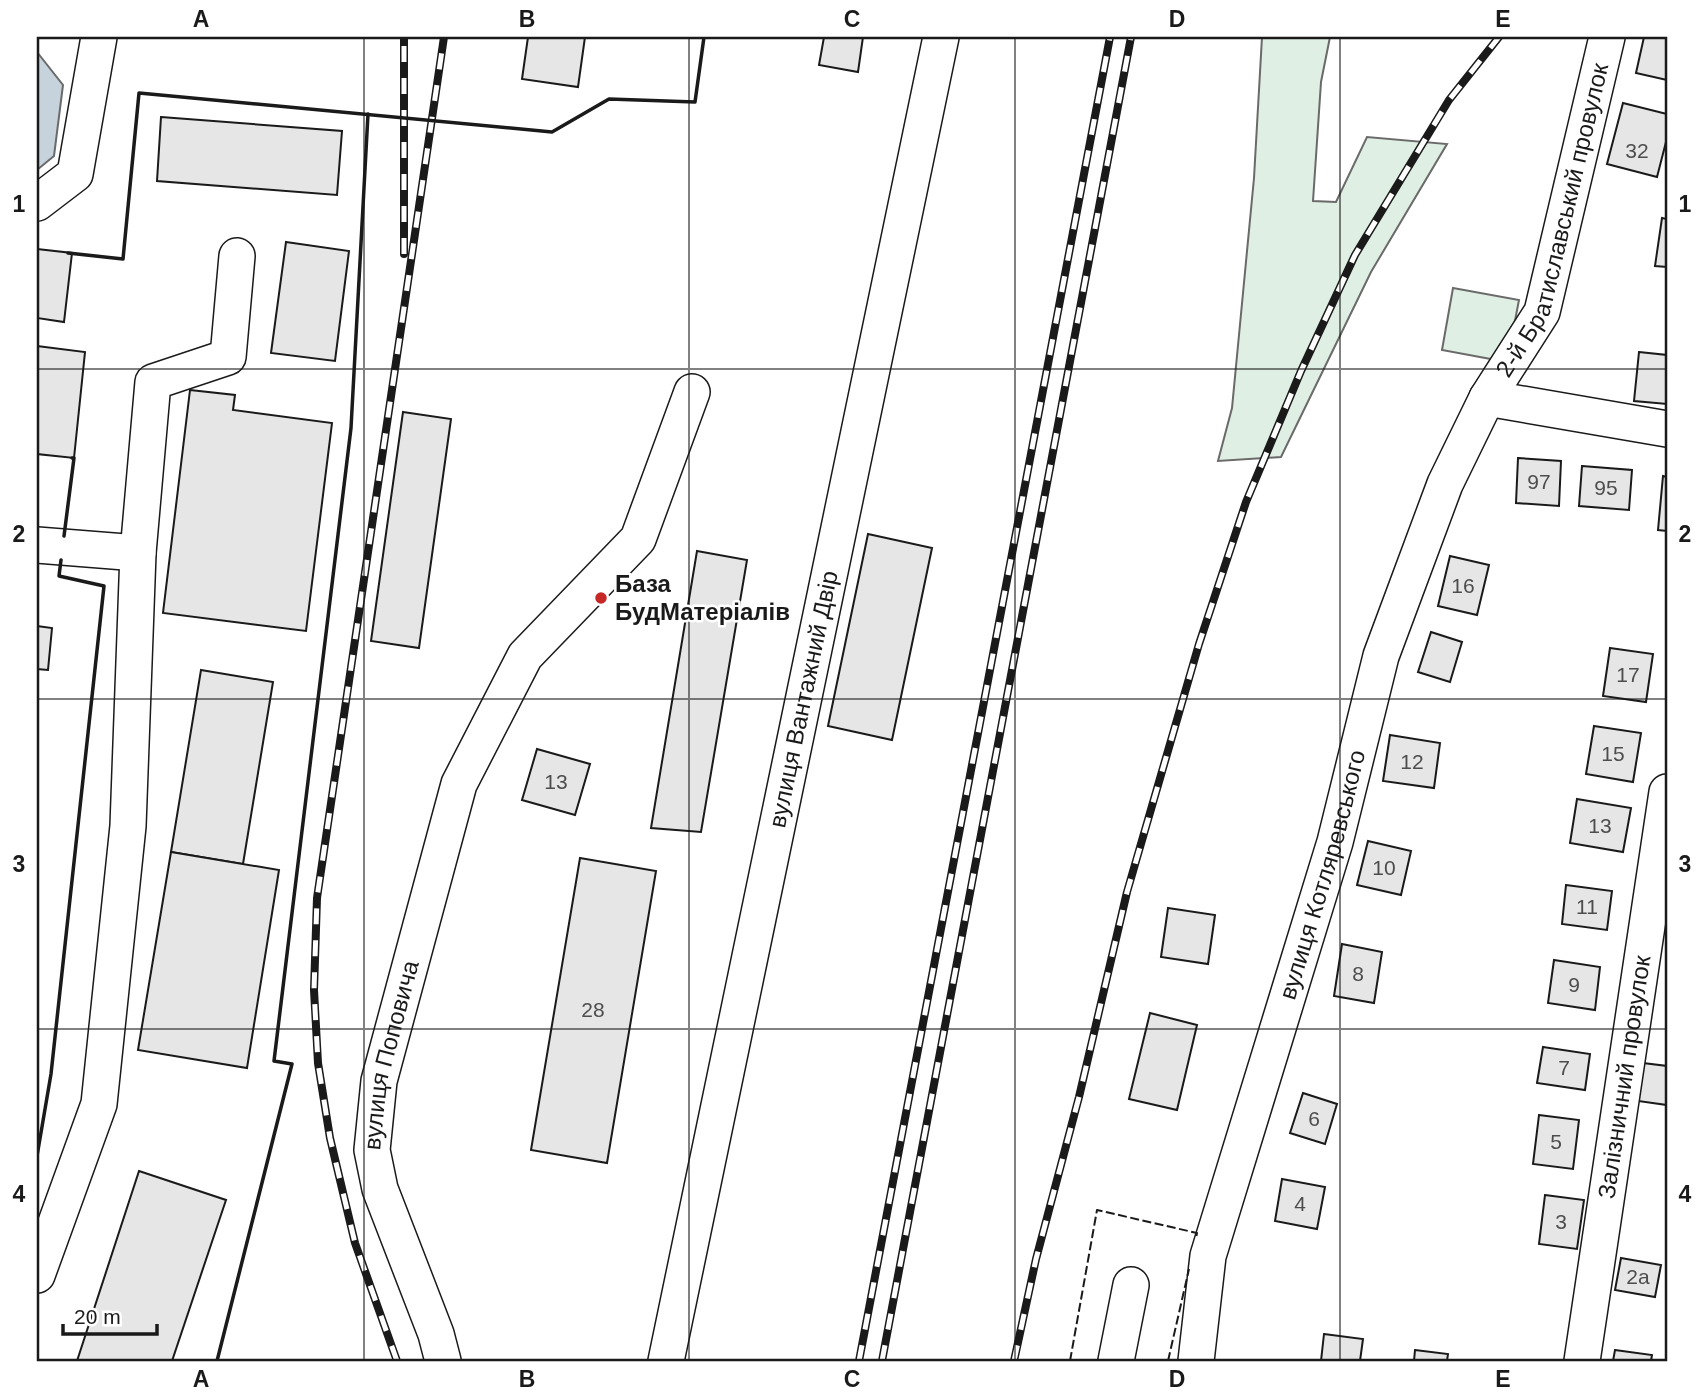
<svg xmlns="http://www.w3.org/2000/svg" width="1704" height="1398" font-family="Arial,sans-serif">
  <rect width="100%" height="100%" fill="#fff"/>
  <g fill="#e0efe3" stroke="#6a6a6a" stroke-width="2">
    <polygon points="1262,37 1330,37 1321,82 1313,201 1336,202 1367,137 1447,144 1371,272 1281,457 1218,461 1232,408 1254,178"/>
    <polygon points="1453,288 1519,300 1507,362 1442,350"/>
  </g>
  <polygon fill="#c6d2dc" stroke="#6a6a6a" stroke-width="2" points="37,52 63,85 54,156 37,170"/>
  <g fill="#e6e6e6" stroke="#1a1a1a" stroke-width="2">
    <polygon points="528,37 585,37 578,87 522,79"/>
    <polygon points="824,37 863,37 858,72 819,65"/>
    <polygon points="1644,37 1667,37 1667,80 1636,73"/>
    <polygon points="1623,103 1667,114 1667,138 1657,177 1607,164"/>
    <polygon points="161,117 342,131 337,195 157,181"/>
    <polygon points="1662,218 1667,219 1667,267 1655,266"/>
    <polygon points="286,242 349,251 335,361 271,353"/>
    <polygon points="37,249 72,253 64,322 37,318"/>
    <polygon points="37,346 85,352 74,458 37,454"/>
    <polygon points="1639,352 1667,355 1667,404 1634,401"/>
    <polygon points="190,390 235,395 233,410 332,423 306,631 163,613"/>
    <polygon points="403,412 451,419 419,648 371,641"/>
    <polygon points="1518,458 1561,461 1559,506 1516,503"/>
    <polygon points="1582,466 1632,470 1629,510 1579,506"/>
    <polygon points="1663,476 1667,477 1667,531 1658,530"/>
    <polygon points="868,534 932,548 892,740 828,726"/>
    <polygon points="697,551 747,560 701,832 651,828"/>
    <polygon points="1450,556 1489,565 1477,615 1438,606"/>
    <polygon points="37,626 52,628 48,670 37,669"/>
    <polygon points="1431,632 1462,642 1450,682 1418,672"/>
    <polygon points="1610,648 1653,654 1646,702 1603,696"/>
    <polygon points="201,670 273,682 243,864 171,852"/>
    <polygon points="1594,726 1641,733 1633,782 1586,774"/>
    <polygon points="1390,735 1440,743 1434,788 1383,781"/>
    <polygon points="537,749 590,764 575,815 522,800"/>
    <polygon points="1577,799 1631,808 1623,852 1570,843"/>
    <polygon points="1368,841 1411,851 1401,895 1357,885"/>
    <polygon points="171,852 279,870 247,1068 138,1050"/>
    <polygon points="580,858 656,871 607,1163 531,1150"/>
    <polygon points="1566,885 1612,891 1607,930 1562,924"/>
    <polygon points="1168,908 1215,915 1208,964 1161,957"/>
    <polygon points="1342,944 1382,952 1374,1003 1334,996"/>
    <polygon points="1554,960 1600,967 1595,1010 1548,1003"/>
    <polygon points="1150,1013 1197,1025 1177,1110 1129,1099"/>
    <polygon points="1543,1047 1590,1054 1585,1090 1537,1083"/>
    <polygon points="1643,1063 1667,1066 1667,1105 1638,1101"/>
    <polygon points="1303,1093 1337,1104 1325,1144 1290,1133"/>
    <polygon points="1539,1115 1579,1120 1573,1169 1533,1164"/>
    <polygon points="139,1171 226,1200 172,1361 77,1361"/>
    <polygon points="1282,1179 1325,1187 1317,1229 1275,1221"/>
    <polygon points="1545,1195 1584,1200 1577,1249 1539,1244"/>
    <polygon points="1621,1258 1661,1265 1655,1297 1615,1290"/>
    <polygon points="1324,1334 1363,1339 1360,1361 1321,1361"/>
    <polygon points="1415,1350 1448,1354 1447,1361 1414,1361"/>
    <polygon points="1615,1350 1652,1355 1651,1361 1613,1361"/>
  </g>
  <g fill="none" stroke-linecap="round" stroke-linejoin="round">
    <g stroke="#1a1a1a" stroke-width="38">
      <g id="minor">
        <polyline points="37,203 75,174 99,37"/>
        <polyline points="1487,398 1667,429"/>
        <polyline points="37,545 138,553"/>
        <polyline points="37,1275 99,1104 128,826 138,553 153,382 228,357 237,256"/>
        <path id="s1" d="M 443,1361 L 436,1334 L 380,1189 L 372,1150 L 379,1081 L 459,784 L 525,656 L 638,539 L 692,392"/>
        <path id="s2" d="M 666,1361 L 941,37"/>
        <polyline points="1116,1361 1131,1285"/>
        <path id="s3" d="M 1196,1361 L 1208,1256 L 1335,842 L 1381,656 L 1445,484 L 1487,398 L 1542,312 L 1607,37"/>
        <path id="s4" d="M 1582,1361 L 1667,792"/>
      </g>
    </g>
    <use href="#minor" stroke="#fff" stroke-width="35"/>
    <g stroke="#1a1a1a" stroke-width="8">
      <g id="rail">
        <polyline points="404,254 404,37"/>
        <polyline points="397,1361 355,1243 330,1138 318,1063 314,990 317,898 444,37"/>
        <polyline points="859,1361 1110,37"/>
        <polyline points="882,1361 1131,37"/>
        <polyline points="1014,1361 1036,1259 1079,1097 1127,892 1199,644 1246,502 1301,371 1355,255 1449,100 1499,37"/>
      </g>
    </g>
    <use href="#rail" stroke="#fff" stroke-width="5" stroke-dasharray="16" stroke-linecap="butt"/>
    <g stroke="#1a1a1a" stroke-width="2" stroke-dasharray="9 3.5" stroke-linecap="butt">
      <polyline points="1070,1361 1097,1210 1197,1233 1196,1238"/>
      <polyline points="1168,1361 1189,1269"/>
    </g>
    <g stroke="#1a1a1a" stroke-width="3.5">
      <polyline points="68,253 123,259 139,93 552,132 609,99 695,102 704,37"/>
      <polyline points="64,536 74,458 72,458"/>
      <polyline points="37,1156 51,1074 104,586 59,576 61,560"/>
      <polyline points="217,1361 292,1064 274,1061 351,428 368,114"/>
    </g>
  </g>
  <path fill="none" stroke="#1a1a1a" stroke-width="2" stroke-opacity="0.55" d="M 364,37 L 364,1361M 689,37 L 689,1361M 1015,37 L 1015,1361M 1340,37 L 1340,1361M 37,369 L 1667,369M 37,699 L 1667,699M 37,1029 L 1667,1029"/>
  <circle fill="#c62828" stroke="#fff" stroke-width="2.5" cx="601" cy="598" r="7"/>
  <g text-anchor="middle" stroke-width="5" stroke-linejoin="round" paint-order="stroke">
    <g font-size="21" fill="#4d4d4d">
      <text x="1637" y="158">32</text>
      <text x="1539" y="489">97</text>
      <text x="1606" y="495">95</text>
      <text x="1463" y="593">16</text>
      <text x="1628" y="682">17</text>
      <text x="1613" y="761">15</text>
      <text x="1412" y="769">12</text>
      <text x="556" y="789">13</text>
      <text x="1600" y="833">13</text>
      <text x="1384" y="875">10</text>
      <text x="1587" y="914">11</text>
      <text x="1358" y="981">8</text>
      <text x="1574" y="992">9</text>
      <text x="593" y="1017">28</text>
      <text x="1564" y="1075">7</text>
      <text x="1314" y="1126">6</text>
      <text x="1556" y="1149">5</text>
      <text x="1300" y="1211">4</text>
      <text x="1561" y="1229">3</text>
      <text x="1638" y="1284">2а</text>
    </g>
    <g font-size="24" fill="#1a1a1a" stroke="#fff">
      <text dy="8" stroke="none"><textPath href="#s3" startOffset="1202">2-й Братиславський провулок</textPath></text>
      <text dy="8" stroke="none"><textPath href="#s2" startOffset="676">вулиця Вантажний Двір</textPath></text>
      <text dy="8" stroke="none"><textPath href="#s3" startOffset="504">вулиця Котляревського</textPath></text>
      <text dy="8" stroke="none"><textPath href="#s1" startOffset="320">вулиця Поповича</textPath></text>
      <text dy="8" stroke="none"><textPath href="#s4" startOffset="287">Залізничний провулок</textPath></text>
    </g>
    <g font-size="24" font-weight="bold" fill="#1a1a1a" stroke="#fff" text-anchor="start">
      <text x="615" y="592">База<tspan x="615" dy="28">БудМатеріалів</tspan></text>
    </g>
  </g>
  <rect width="1704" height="1398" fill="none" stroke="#ffffff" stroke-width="77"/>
  <path d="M63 1324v10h94v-10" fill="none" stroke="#1a1a1a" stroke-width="3.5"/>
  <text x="74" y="1324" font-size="21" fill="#1a1a1a" stroke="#ffffff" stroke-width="5" paint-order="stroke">20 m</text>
  <rect x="38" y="38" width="1628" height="1322" fill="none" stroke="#1a1a1a" stroke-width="2.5"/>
  <g font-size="23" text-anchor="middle" font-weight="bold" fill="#1a1a1a">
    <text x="201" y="27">A</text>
    <text x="527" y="27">B</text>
    <text x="852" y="27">C</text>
    <text x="1177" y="27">D</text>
    <text x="1503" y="27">E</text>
    <text x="19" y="212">1</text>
    <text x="1685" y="212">1</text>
    <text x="19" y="542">2</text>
    <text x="1685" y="542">2</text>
    <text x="19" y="872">3</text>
    <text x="1685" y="872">3</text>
    <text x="19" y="1202">4</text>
    <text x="1685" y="1202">4</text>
    <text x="201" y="1387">A</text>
    <text x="527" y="1387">B</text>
    <text x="852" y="1387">C</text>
    <text x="1177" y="1387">D</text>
    <text x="1503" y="1387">E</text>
  </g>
</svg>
